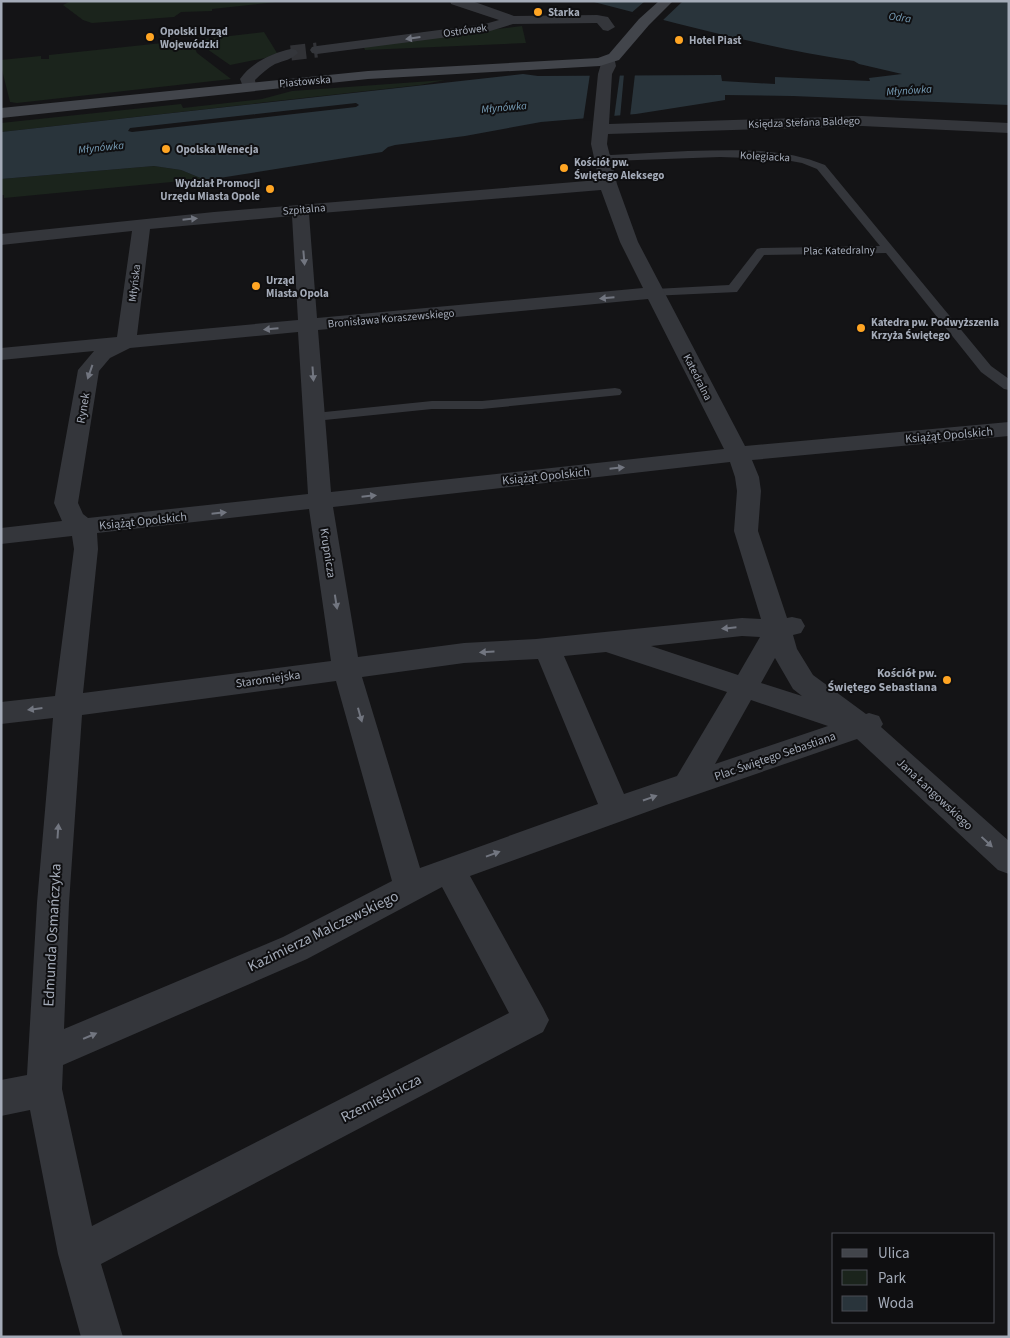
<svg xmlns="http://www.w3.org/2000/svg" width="1010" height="1338" font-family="'Source Sans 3',sans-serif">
  <rect width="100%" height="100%" fill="#141416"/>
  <g fill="#1b241c">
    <polygon points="71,1 275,1 276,2 212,9 212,11 181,12 174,17 92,23 83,20 63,5"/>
    <polygon points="522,26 526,43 365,50 363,45"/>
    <polygon points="264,32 277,53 265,58 230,65 207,49 204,39"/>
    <polygon points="191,40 197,53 231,79 17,103 10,102 1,66 1,60 41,56 41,59 49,59 49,55"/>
    <polygon points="445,80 420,85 1,132 1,123 181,104 183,108 262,99 292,91"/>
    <polygon points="154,166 181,170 203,179 4,198 4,195 1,195 1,179"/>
  </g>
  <path fill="#29343b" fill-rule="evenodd" d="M 590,1 L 1009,1 L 1009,105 L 793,96 L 725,95 L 725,100 L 636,114 L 541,122 L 465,136 L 395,145 L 388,147 L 382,152 L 213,179 L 203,179 L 181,170 L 154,166 L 1,179 L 1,132 L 523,74 L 538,76 L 721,75 L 722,81 L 775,84 L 775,77 L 870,81 L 869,78 L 902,74 L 859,64 L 854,61 C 767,48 678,24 590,1 ZM 356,103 L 359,105 L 356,107 L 132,132 L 128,131 L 130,128 Z"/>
  <g fill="#141416">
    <polygon points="645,1 683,1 661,22 630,14"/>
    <polygon points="590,74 620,74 614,118 583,121"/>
    <polygon points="624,74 635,74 630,117 620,118"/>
  </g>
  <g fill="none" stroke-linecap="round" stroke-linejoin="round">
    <polyline stroke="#313236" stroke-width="15" stroke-dasharray="15 8" stroke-linecap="butt" points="291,53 317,50"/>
    <g fill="#34363b" fill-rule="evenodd">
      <path d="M 688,151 C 734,150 782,147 825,165 L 991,366 L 1009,379 L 1009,390 L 1004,389 L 981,372 L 886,253 L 764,255 L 737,292 L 651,296 L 649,293 L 651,290 L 655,289 L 729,285 L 757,249 L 761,248 L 880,246 L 817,169 L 802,163 L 780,159 L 720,157 L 611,161 L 596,157 L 595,155 L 600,152 L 611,155 Z"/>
      <polygon points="615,388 620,389 622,392 620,395 482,409 432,409 315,421 308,417 315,413 432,401 482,401"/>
    </g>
    <g fill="#34363b" fill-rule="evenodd">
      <polygon points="450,1 472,1 514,16 597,15 608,17 615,27 608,31 603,30 597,23 513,24 487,32 317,54 312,53 310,50 312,47 317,46 485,24 499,20 451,4"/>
      <path d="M 291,49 L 296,50 L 298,53 C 293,59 283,61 275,64 C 268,68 261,74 255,80 L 256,86 L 254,89 L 244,89 L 240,79 C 251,63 272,53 291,49 Z"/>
      <path d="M 609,56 L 614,57 L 616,66 L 612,74 L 609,124 L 862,116 L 1009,123 L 1009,133 L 862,126 L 608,134 L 607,144 L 617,184 L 638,242 L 745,446 L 1009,422 L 1009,436 L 752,460 L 759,477 L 761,491 L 758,531 L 787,618 L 792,617 L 801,619 L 805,626 L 801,633 L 793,635 L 797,649 L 813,675 L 866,714 L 869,713 L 879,716 L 883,724 L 881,727 L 1009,841 L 1009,874 L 998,870 L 857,739 L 666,805 L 470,876 L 543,1008 L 549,1020 L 543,1032 L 101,1264 L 123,1337 L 81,1337 L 58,1254 L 30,1110 L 1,1116 L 1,1080 L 27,1075 L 37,903 L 53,718 L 1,724 L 1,702 L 55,696 L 74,549 L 72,536 L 1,544 L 1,528 L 62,521 L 54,503 L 78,370 L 94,351 L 1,360 L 1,348 L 117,337 L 132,231 L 1,245 L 1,234 L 214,212 L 599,180 L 591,144 L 598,74 C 600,68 601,62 604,57 ZM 601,190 L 620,242 L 643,288 L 317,318 L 309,214 ZM 292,216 L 298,320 L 137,335 L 150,229 ZM 648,299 L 724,449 L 331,492 L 318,330 ZM 298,332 L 308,494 L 88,518 L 83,514 L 78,503 L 99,371 L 110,358 L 130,348 ZM 730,462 L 735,477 L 737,491 L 734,531 L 761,619 L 742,618 L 536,639 L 464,643 L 358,657 L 333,507 ZM 309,509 L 331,661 L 83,693 L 98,549 L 97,533 ZM 742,636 L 760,637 L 738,675 L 651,646 ZM 606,652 L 727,692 L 677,776 L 624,794 L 564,656 ZM 775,658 L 793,689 L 802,696 L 761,683 ZM 538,659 L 598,804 L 420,868 L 362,677 L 464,663 ZM 336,681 L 392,881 L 283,937 L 64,1029 L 69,903 L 82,715 ZM 751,700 L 828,726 L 715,764 ZM 442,887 L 509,1013 L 92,1226 L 62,1089 L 63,1065 L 307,959 Z"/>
    </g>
    <polygon fill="#42454b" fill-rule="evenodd" points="659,1 673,1 649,25 619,60 600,66 368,79 1,118 1,108 368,71 598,58 609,54 639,19"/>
  </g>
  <defs><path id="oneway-solid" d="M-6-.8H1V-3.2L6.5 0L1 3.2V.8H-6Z" transform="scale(1.25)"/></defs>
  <g fill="#727680">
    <use href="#oneway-solid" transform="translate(413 38) rotate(172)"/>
    <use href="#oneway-solid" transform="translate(190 219) rotate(-6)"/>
    <use href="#oneway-solid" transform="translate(304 258) rotate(85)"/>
    <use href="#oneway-solid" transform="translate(607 298) rotate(175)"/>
    <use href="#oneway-solid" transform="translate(271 329) rotate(175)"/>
    <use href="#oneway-solid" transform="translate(90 372) rotate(109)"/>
    <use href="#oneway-solid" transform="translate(313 374) rotate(86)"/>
    <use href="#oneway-solid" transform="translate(617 468) rotate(-6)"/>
    <use href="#oneway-solid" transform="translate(369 496) rotate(-6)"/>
    <use href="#oneway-solid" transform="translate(219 513) rotate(-6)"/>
    <use href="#oneway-solid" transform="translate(336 602) rotate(81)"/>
    <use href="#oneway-solid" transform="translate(729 628) rotate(174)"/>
    <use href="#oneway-solid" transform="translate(487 652) rotate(177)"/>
    <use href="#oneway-solid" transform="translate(35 709) rotate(173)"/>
    <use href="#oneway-solid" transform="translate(360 715) rotate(74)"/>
    <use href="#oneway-solid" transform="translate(650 798) rotate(-19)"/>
    <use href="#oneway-solid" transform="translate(58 831) rotate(-86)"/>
    <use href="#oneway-solid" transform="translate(987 842) rotate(43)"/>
    <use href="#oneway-solid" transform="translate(493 854) rotate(-20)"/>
    <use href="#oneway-solid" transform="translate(90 1036) rotate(-23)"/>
  </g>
  <g fill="#ffa523" stroke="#0f0f11" stroke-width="2">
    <circle cx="538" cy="12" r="5"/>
    <circle cx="150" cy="37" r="5"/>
    <circle cx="679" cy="40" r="5"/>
    <circle cx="166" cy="149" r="5"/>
    <circle cx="564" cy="168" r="5"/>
    <circle cx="270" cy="189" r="5"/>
    <circle cx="256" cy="286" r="5"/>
    <circle cx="861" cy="328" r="5"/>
    <circle cx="947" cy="680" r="5"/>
  </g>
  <g text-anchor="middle" stroke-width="4" stroke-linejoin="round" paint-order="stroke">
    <g font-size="11" font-weight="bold" fill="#a4abb8" stroke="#0f0f11" text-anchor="start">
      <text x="548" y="16">Starka</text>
      <text x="160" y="35">Opolski Urząd<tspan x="160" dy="13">Wojewódzki</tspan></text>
      <text x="689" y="44">Hotel Piast</text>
      <text x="176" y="153">Opolska Wenecja</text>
      <text x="574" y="166">Kościół pw.<tspan x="574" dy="13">Świętego Aleksego</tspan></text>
      <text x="260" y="187" text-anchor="end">Wydział Promocji<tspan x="260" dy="13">Urzędu Miasta Opole</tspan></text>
      <text x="266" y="284">Urząd<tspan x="266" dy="13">Miasta Opola</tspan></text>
      <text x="871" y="326">Katedra pw. Podwyższenia<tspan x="871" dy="13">Krzyża Świętego</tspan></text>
    </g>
    <g font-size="11" font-style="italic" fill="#779db6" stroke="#0f0f11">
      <text transform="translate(900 17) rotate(8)" y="4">Odra</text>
      <text transform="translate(909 90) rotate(-4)" y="4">Młynówka</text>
      <text transform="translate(504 107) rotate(-5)" y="4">Młynówka</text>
      <text transform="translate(101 147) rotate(-6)" y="4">Młynówka</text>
    </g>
    <g font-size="11" fill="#a4abb8" stroke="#0f0f11">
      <text transform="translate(465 30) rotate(-8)" y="4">Ostrówek</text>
      <text transform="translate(305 81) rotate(-5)" y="4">Piastowska</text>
      <text transform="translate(804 122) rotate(-2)" y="4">Księdza Stefana Baldego</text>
      <text transform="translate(765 156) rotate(3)" y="4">Kolegiacka</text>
      <text transform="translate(304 209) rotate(-5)" y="4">Szpitalna</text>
      <text transform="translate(839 250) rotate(-1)" y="4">Plac Katedralny</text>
      <text transform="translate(134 283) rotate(-83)" y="4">Młyńska</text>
      <text transform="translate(391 318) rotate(-5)" y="4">Bronisława Koraszewskiego</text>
      <text transform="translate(698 377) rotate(63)" y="4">Katedralna</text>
    </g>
    <g font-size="12" fill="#a4abb8" stroke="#0f0f11">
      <text transform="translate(83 408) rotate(-80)" y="4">Rynek</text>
      <text transform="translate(949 435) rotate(-5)" y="4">Książąt Opolskich</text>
      <text transform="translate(546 476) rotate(-6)" y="4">Książąt Opolskich</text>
      <text transform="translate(143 521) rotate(-6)" y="4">Książąt Opolskich</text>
      <text transform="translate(328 553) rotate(81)" y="4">Krupnicza</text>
      <text transform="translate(268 679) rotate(-8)" y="4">Staromiejska</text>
      <text transform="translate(775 756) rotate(-19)" y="4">Plac Świętego Sebastiana</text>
      <text transform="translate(935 794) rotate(43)" y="4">Jana Łangowskiego</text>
    </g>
    <g font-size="12" font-weight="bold" fill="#a4abb8" stroke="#0f0f11" text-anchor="end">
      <text x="937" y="677">Kościół pw.<tspan x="937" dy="14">Świętego Sebastiana</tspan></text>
    </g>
    <g font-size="15" fill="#a4abb8" stroke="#0f0f11">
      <text transform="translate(323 931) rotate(-26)" y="5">Kazimierza Malczewskiego</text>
      <text transform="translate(52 935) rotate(-87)" y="5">Edmunda Osmańczyka</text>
      <text transform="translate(381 1098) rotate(-27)" y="5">Rzemieślnicza</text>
    </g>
  </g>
  <rect width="1010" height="1338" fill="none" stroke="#a4abb8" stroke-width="5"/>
  <rect x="832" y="1233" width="162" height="90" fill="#0f0f11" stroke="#4b4d54"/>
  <rect x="842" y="1249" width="25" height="8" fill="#42454b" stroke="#4b4d54"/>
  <text x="878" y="1258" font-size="15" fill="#a4abb8">Ulica</text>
  <rect x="842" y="1270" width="25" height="15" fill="#1b241c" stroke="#4b4d54"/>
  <text x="878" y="1283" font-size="15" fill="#a4abb8">Park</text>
  <rect x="842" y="1296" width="25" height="15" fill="#29343b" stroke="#4b4d54"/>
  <text x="878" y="1308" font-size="15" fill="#a4abb8">Woda</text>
</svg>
